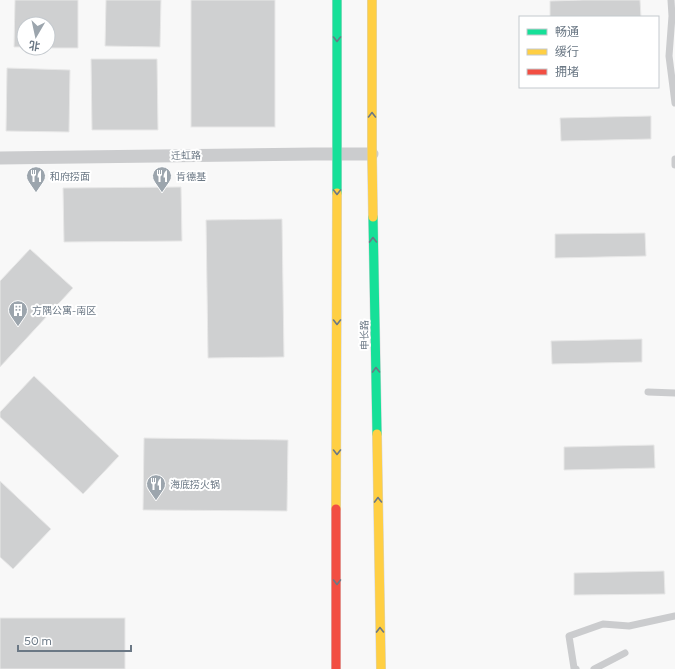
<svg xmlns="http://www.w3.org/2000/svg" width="675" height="669" font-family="Figtree,'Noto Sans SC',sans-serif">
  <rect width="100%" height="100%" fill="#f8f8f8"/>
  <g fill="#cfd0d1" stroke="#e8e8e8">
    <polygon points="15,0 78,0 78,48 48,48 48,24 24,24 24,47 14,47"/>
    <polygon points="106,0 161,0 160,47 105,46"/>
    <rect x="191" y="0" width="84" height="127"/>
    <polygon points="583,0 640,0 641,17 550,17 550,1"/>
    <polygon points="91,59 157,59 158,130 92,130"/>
    <polygon points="7,68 70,70 69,132 6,131"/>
    <polygon points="651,116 651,139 561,141 560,118"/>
    <polygon points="181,187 182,241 64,242 63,188"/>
    <polygon points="282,219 284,357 208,358 206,220"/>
    <polygon points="645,233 646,256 555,258 555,234"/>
    <polygon points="30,249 73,288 0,367 0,281"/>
    <polygon points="642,339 642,362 552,364 551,341"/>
    <polygon points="34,376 119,456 83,494 0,417 0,412"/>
    <polygon points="144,438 288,440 287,511 143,510"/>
    <polygon points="654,445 655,468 564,470 564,447"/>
    <polygon points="0,481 51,529 13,569 0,557"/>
    <polygon points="664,571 665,594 574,595 574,573"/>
    <rect x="0" y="618" width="125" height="51"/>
  </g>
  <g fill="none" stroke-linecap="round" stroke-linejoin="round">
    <g stroke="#d4d5d6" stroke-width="10">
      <g id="fast">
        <polyline points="337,193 337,0"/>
        <polyline points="373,217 377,434"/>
      </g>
    </g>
    <g stroke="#d4d5d6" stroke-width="10">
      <g id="slow">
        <polyline points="372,0 372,154 373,217"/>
        <polyline points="377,434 381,669"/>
        <polyline points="336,509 337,193"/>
      </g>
    </g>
    <g stroke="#d4d5d6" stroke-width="10">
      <polyline id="jam" points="336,669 336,509"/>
    </g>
    <g stroke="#cbccce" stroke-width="7">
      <polyline points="671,0 672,16 669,56 675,103"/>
      <polyline points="675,159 675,165"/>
      <polyline points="648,392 675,393"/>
      <polyline points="576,669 574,668 569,636 603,624 629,626 675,616"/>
      <polyline points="594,669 625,653"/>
    </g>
    <polyline stroke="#cbccce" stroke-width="13" points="0,158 314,154 372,154"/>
    <use href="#fast" stroke="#16e098" stroke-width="9"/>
    <use href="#slow" stroke="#ffcf43" stroke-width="9"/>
    <use href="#jam" stroke="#f24e42" stroke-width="9"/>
  </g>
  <defs><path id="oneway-chevron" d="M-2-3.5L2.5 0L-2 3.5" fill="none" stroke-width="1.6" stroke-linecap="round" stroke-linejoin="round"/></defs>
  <g stroke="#6b7885">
    <use href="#oneway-chevron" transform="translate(337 39) rotate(90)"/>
    <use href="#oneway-chevron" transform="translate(372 115) rotate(-90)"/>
    <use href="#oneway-chevron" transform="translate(337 192) rotate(90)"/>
    <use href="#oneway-chevron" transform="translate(373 240) rotate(-91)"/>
    <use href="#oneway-chevron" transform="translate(337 322) rotate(90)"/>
    <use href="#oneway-chevron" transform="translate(376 370) rotate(-91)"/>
    <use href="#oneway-chevron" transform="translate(337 452) rotate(90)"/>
    <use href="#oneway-chevron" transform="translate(378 500) rotate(-91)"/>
    <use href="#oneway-chevron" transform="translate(337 582) rotate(90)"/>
    <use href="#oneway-chevron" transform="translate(380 630) rotate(-91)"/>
  </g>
  <defs>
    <g id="restaurant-pin" transform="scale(1)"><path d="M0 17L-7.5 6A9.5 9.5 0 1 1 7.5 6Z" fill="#9ca5ad" stroke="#fff"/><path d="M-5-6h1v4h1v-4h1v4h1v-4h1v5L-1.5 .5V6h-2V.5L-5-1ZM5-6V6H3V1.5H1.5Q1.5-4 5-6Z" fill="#fff"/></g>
    <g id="building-pin" transform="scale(1)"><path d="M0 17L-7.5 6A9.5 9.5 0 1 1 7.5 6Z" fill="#9ca5ad" stroke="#fff"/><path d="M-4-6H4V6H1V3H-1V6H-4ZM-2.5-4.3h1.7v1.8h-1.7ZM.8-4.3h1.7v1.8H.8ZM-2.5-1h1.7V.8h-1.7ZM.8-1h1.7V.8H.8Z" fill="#fff"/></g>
  </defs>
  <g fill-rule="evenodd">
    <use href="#restaurant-pin" x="36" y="176"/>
    <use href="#restaurant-pin" x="162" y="176"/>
    <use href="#building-pin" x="18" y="310"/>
    <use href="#restaurant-pin" x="156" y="484"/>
  </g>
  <g text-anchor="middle" stroke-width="4" stroke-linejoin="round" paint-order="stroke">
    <g font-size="10" fill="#6b7885" stroke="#fff">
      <text transform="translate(186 155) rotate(-1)" y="4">迁虹路</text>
      <text transform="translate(364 335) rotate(-91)" y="4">申长路</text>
    </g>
    <g font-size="10" fill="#6b7885" stroke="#fff" text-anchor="start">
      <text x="50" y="180">和府捞面</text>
      <text x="176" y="180">肯德基</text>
      <text x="32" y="314">方隅公寓-南区</text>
      <text x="170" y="488">海底捞火锅</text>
    </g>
  </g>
  <rect x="519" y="16" width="140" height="72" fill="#ffffff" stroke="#c4c9ce"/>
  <rect x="527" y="29" width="20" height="6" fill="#16e098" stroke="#c4c9ce"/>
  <text x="555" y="36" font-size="12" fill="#6b7885">畅通</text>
  <rect x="527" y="49" width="20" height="6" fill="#ffcf43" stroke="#c4c9ce"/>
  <text x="555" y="56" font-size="12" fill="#6b7885">缓行</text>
  <rect x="527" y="69" width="20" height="6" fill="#f24e42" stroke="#c4c9ce"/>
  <text x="555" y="76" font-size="12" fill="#6b7885">拥堵</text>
  <g transform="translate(36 36) rotate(189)"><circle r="19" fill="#ffffff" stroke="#c4c9ce"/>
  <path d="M0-3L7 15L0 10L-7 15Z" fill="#9ca5ad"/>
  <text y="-6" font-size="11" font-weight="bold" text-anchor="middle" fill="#6b7885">北</text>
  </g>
  <path d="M18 645v6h113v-6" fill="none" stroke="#6b7885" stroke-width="2"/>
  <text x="24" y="645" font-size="12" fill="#6b7885" stroke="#ffffff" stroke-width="3" paint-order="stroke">50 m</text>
</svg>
